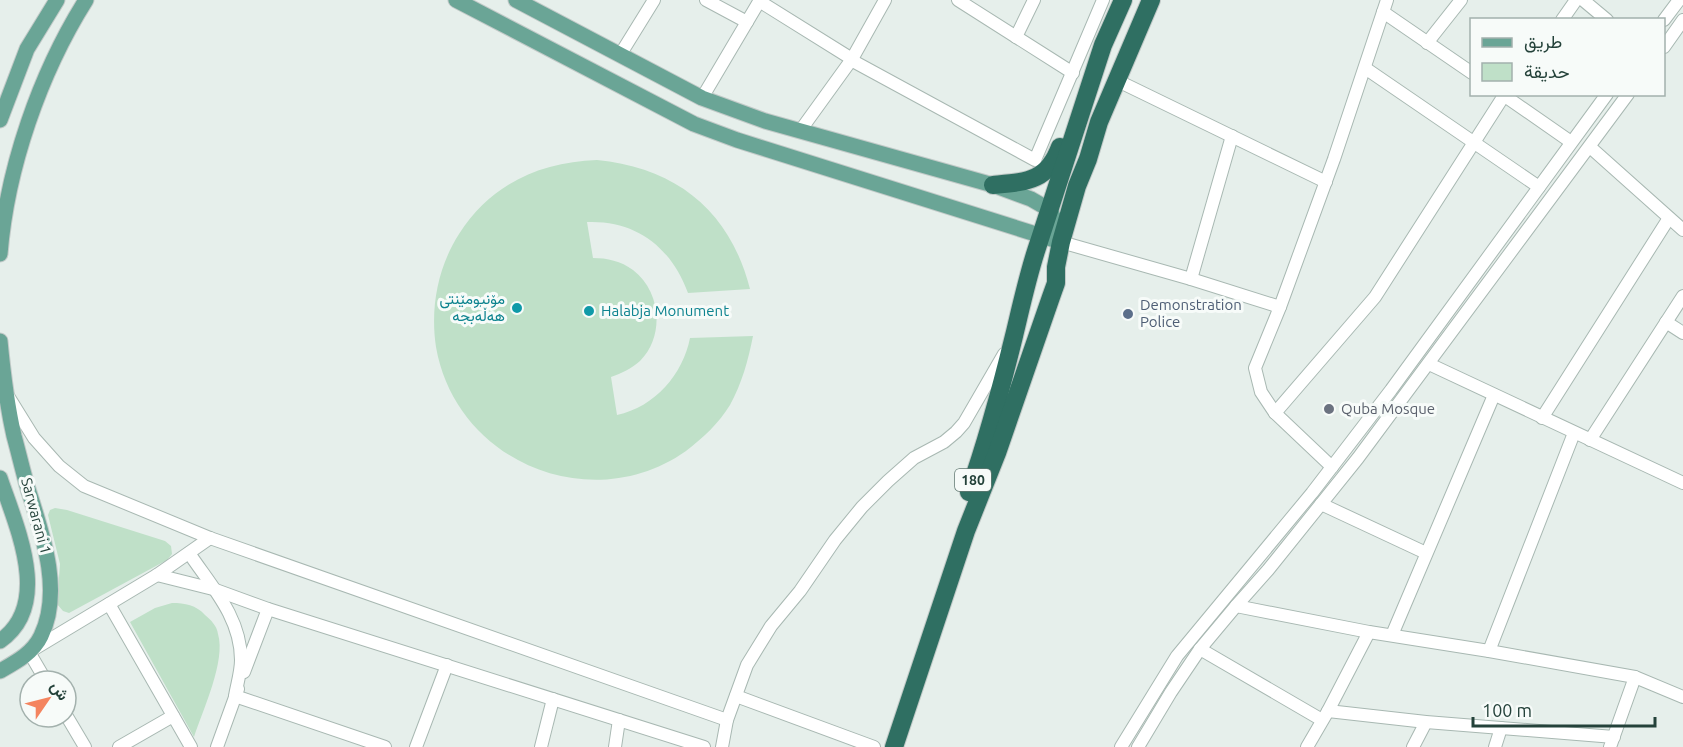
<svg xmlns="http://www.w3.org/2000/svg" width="1683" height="747" font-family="Ubuntu,Vazirmatn,sans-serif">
  <rect width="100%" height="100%" fill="#e6efeb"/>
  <g fill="#bfe0c8">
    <path d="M 597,160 C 677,168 730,211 750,289 L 688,293 C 671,247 636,220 587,222 L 593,258 C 607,258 621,261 633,270 C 661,291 665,336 640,361 C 631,369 622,373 611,377 L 617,415 C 655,407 683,374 690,338 L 753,336 C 748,361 742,383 730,405 C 719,423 703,438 686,451 C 591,518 456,462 436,347 C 430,307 438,267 459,234 C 491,184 540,162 597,160 Z"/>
    <polygon points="55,508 67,510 165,541 171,546 172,554 167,560 69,613 63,611 57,604 60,564 48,515 50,510"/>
    <path d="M 172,603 C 185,603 196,605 205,615 C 211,620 217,626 218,634 C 226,661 203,709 194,737 L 130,622 L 155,608 Z"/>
  </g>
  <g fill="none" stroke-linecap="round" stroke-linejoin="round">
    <g stroke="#a8b8b2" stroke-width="14">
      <g id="minor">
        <polyline points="706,0 747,22"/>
        <polyline points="958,0 1073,73"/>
        <polyline points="1583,0 1607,20"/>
        <polyline points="759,1 852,59"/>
        <polyline points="1383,12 1472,73"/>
        <polyline points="1562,20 1576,0"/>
        <polyline points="1664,20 1679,0"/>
        <polyline points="1016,37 1034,0"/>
        <polyline points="1427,43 1461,0"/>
        <polyline points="1664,47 1683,20"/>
        <polyline points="620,55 654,0"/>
        <polyline points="851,60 1035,160 1103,0"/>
        <polyline points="1365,68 1539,187"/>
        <polyline points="1116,80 1326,182"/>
        <polyline points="1502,94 1571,142"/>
        <polyline points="702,98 760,0"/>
        <polyline points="800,131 852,59 885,0"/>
        <polyline points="1590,147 1683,230"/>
        <polyline points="1061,242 1191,279 1280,307"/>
        <polyline points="1191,279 1232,136"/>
        <polyline points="1666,322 1683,333"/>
        <polyline points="1429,364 1683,483"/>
        <polyline points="8,396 34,438 59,466 84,486 210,538 727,720"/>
        <polyline points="1275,413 1375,297 1505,94"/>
        <polyline points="1542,418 1669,218"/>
        <polyline points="1590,440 1683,296"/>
        <polyline points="1332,467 1275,413 1261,392 1255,368 1280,307 1334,159 1387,0"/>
        <polyline points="1321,504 1426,553"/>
        <path d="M 189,553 C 211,586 241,617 241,660 C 241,672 237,684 235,696 L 385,747"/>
        <polyline points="157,575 213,589 268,609 704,747"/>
        <polyline points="109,604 191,747"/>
        <polyline points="1236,606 1369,632 1489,651 1635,677 1683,697"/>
        <polyline points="1392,635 1494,395"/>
        <polyline points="1200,649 1322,720"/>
        <polyline points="1489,651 1574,433"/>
        <polyline points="244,672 268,609"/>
        <polyline points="46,681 29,652 157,575 210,538"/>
        <polyline points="736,696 874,747"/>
        <polyline points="1328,711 1426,722 1614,737"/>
        <polyline points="66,715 85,747"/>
        <polyline points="119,747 173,716"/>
        <polyline points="217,747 238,689"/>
        <polyline points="416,747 447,665"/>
        <polyline points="541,747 553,699"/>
        <polyline points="615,747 619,720"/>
        <polyline points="722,747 727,720 747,665 771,626 800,591 835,540 862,507 888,481 914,458 944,442 956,432 964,423 1004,354"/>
        <polyline points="1121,747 1177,656 1312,493 1391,390 1607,94"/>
        <polyline points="1138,747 1171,692 1200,649 1236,606 1268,570 1358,458 1628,94"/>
        <polyline points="1307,747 1328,711 1369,632"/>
        <polyline points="1413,747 1426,722"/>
        <polyline points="1495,747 1501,728"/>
        <polyline points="1610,747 1635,677"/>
      </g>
    </g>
    <g stroke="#c2cac8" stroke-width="17">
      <g id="major">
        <polyline points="456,0 694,124 737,140 1061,242"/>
        <polyline points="516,0 702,98 765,121 993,185 1031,199 1050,210 1057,225 1061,242"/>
        <polyline points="0,120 27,49 57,0"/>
        <path d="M 0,254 C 7,168 40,73 86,0"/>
        <path d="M 0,341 C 3,373 7,405 14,436 C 19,454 23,472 28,489 C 42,533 63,591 41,636 C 33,653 16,662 0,671"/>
        <path d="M 0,478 C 16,526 53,604 0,641"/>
      </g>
    </g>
    <g stroke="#c2cac8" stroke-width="20">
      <g id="highway">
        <path d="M 993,185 C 1026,182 1047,182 1060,147"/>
        <path d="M 969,492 C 987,441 1001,389 1014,336 C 1021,307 1027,279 1036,251 L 1103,45 L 1123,0"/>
        <polyline points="894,747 966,531 997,453 1051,297 1056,283 1056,267 1061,242 1077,186 1088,159 1099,122 1151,0"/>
      </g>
    </g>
    <use href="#minor" stroke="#fff" stroke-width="12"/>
    <use href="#major" stroke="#6aa596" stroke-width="15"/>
    <use href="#highway" stroke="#2f6f62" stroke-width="18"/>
  </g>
  <g fill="#0f9aa8" stroke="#f7fbf9" stroke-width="2">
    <circle cx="517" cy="308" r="6"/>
    <circle cx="589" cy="311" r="6"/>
  </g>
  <circle fill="#5c6f8a" stroke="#f7fbf9" stroke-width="2" cx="1128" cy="314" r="6"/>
  <circle fill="#6b7280" stroke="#f7fbf9" stroke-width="2" cx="1329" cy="409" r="6"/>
  <g text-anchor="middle" stroke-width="6" stroke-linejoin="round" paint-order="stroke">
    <rect fill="#f7fbf9" stroke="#637a73" stroke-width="1.5" x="955" y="469" width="36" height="22" rx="4.5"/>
    <g font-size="14" font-weight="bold" fill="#24423a">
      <text x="973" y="485">180</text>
    </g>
    <g font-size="15" fill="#0d838f" stroke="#f7fbf9" text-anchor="end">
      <text x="505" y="304">مۆنیومێنتی<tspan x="505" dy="17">هەڵەبجە</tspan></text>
      <text x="601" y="316" text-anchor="start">Halabja Monument</text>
    </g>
    <g font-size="15" fill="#4e5e75" stroke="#f7fbf9" text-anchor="start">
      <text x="1140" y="310">Demonstration<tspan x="1140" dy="17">Police</tspan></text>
    </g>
    <g font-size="15" fill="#5b616d" stroke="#f7fbf9" text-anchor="start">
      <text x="1341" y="414">Quba Mosque</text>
    </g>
    <g font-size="15" fill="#24423a" stroke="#f7fbf9">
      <text transform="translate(36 516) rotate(75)" y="5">Sarwarani 1</text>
    </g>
  </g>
  <rect x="1470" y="18" width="195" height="78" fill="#f7fbf9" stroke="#a3b1ad" stroke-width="1.5"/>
  <rect x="1482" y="38" width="30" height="9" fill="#6aa596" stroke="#a3b1ad" stroke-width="1.5"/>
  <text x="1524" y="48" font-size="18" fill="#24423a">طريق</text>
  <rect x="1482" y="63" width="30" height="18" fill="#bfe0c8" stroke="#a3b1ad" stroke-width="1.5"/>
  <text x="1524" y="78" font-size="18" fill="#24423a">حديقة</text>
  <g transform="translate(48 699) rotate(55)"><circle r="28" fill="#f7fbf9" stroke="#a3b1ad" stroke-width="1.5"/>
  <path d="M0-4.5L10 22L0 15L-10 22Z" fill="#f4845f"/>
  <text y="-9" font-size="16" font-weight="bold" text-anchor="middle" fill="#24423a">ش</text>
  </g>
  <path d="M1473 717v9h182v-9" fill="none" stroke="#24423a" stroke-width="3"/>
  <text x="1482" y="717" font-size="18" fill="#24423a" stroke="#f7fbf9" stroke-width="4.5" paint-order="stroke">100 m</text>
</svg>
